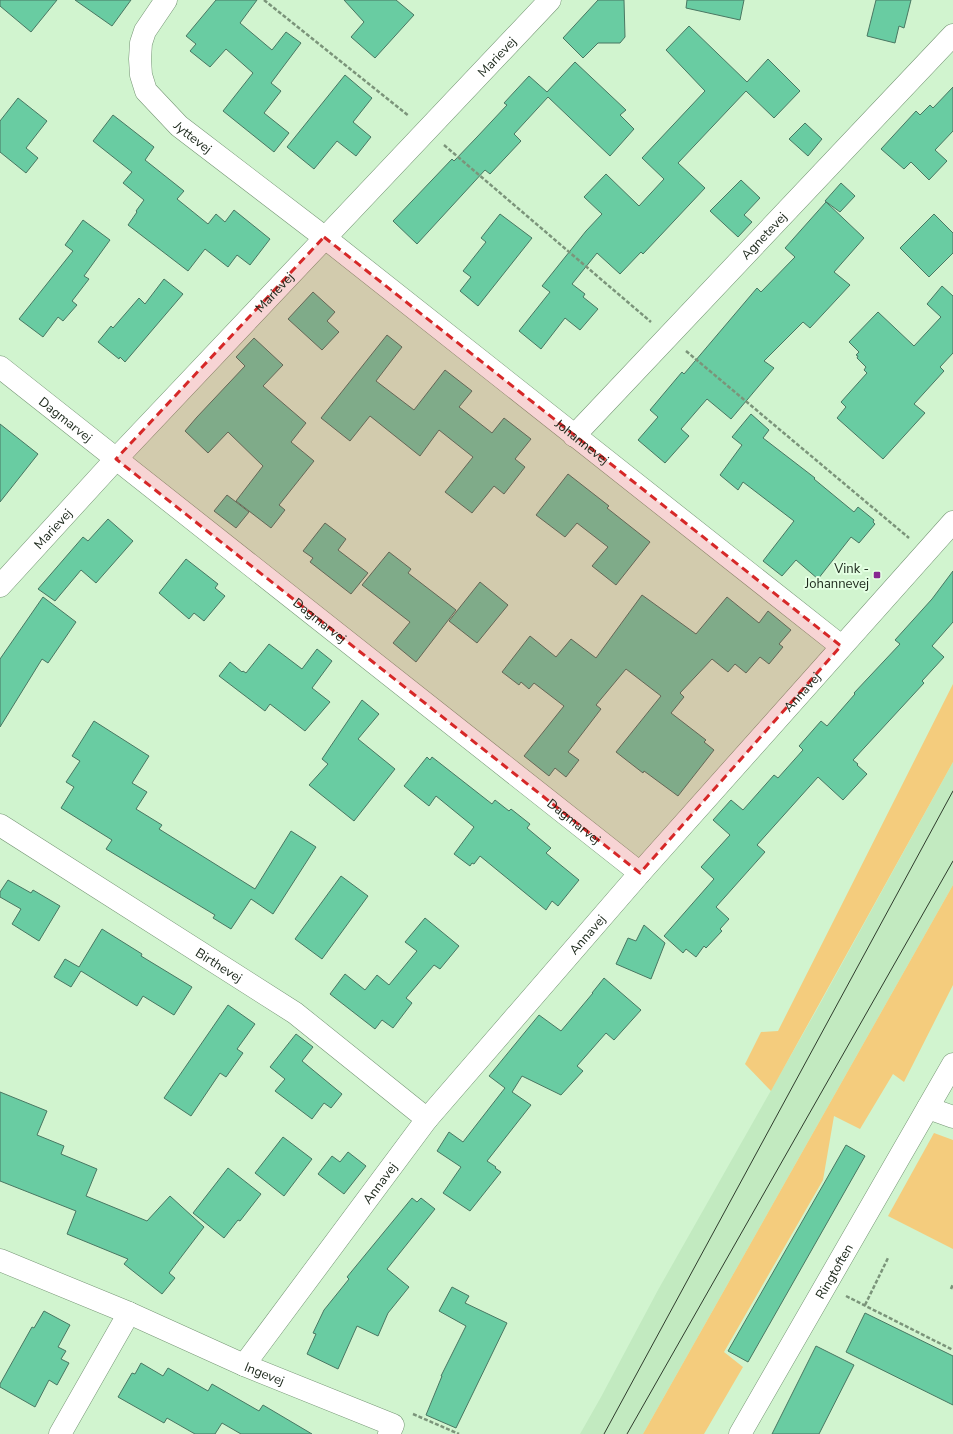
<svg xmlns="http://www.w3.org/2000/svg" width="953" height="1434" font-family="'Nunito Sans',sans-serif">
  <rect width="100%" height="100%" fill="#d1f4cf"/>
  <polygon fill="#c2eac0" points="953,762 953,885 643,1434 580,1434 601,1397 658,1290 816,1011"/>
  <g fill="#f4cc7d">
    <polygon points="953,684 953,762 771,1091 745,1064 761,1032 778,1031"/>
    <polygon points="953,885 953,985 904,1082 893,1074 860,1129 834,1116 823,1180 724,1352 743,1367 704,1434 643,1434"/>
    <polygon points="934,1133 953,1140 953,1249 888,1216"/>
  </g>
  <g fill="#69cca2" stroke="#497762">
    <polygon points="0,0 57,0 31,32 0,6"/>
    <polygon points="75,0 131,0 112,26"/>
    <polygon points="216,0 257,0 240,23 272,50 286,32 301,43 271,83 281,91 264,113 289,133 274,152 223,111 253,73 226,49 210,67 190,51 196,44 186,36"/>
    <polygon points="344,0 396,0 414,15 375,58 351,37 364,22"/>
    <polygon points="598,0 624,0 625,37 620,43 598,43 583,58 563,38"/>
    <polygon points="687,0 744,0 740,20 686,8"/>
    <polygon points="876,0 911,0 904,28 899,26 895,43 867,36"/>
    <polygon points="689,26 747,82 768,59 800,91 774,118 746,91 678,163 705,188 643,254 641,252 620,274 597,253 572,284 585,294 583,297 598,309 580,330 565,318 541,349 519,331 550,292 542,286 586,231 602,214 584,197 606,174 639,206 664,179 642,158 705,91 666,50"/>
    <polygon points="575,62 626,110 620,115 634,129 610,156 548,97 514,134 521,141 490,174 485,170 417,244 393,221 452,159 454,161 477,137 507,105 504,103 529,76 547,92"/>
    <polygon points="345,75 372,98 353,122 371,137 356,156 337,141 314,169 287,147"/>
    <polygon points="953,87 953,131 935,150 947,161 929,180 911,162 904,169 881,149 916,111 920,115 930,105 933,108"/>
    <polygon points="18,98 47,121 26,148 38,158 26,173 0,152 0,121"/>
    <polygon points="113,115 154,147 145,160 184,191 177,199 208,224 216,214 225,222 234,210 270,239 250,265 237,255 228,267 205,249 188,271 128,225 137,212 136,211 144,200 123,183 132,172 93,141"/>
    <polygon points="805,123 822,139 808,156 789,139"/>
    <polygon points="741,180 760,198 744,215 752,222 738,237 710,211"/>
    <polygon points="841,183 855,196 840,212 825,201"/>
    <polygon points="826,202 864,238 834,272 850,285 810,328 803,322 764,361 774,368 731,419 707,399 681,429 689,436 665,463 638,440 658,417 650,410 682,372 684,374 757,288 761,292 795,257 785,248"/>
    <polygon points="500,214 532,238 478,306 460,291 471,277 463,271 486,242 481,238"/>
    <polygon points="934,214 953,233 953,253 929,277 900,248"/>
    <polygon points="83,220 110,240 84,276 89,279 72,301 77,305 63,321 58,317 43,337 19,319 73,251 65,245"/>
    <polygon points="164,279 183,294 125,362 120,357 119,359 98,342 111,326 113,328 139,298 145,304"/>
    <polygon points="942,286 953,296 953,353 940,367 944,371 914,404 925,413 883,459 837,418 846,407 841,402 867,373 864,370 866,367 857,358 858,356 856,355 859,352 849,342 878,312 914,346 941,317 927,304"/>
    <polygon points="313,292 335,312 327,321 339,332 322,350 288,319"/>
    <polygon points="387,335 402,347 376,381 414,410 445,370 472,391 459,407 492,433 504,418 531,439 515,459 525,467 504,494 494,486 472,513 445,492 473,457 439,430 420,456 370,416 350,441 321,418"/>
    <polygon points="254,338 283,365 263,386 306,423 291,442 314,461 279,505 285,510 271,528 236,501 263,466 228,432 208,453 185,431 197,417 245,366 236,357"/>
    <polygon points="751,414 769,430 763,438 815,478 814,479 854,512 858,507 874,520 873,522 875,524 859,543 851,537 818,579 796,560 782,576 763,561 794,521 743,482 738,490 720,475 742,445 732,437"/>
    <polygon points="0,424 38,454 0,502"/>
    <polygon points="568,474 609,506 607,508 650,542 616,585 592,566 608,547 577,523 565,537 536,515"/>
    <polygon points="227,495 249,512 236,528 214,511"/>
    <polygon points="108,519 133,541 96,583 81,570 55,601 38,589 83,537 88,541"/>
    <polygon points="325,523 346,539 338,550 368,573 351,594 310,562 313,558 303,551"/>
    <polygon points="389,552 411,569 408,573 456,610 416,662 393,643 410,622 362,585"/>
    <polygon points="186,559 218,584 215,588 225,596 204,621 194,613 189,619 159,593"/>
    <polygon points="953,571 953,622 932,646 944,657 922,681 924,683 853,760 858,764 857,765 867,774 843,800 818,777 757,845 765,852 716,907 729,919 720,929 722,931 706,948 704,946 696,957 686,949 683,953 664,936 714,879 701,867 730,835 713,820 731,800 743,810 774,775 778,778 803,750 799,746 821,721 827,726 855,694 854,693 900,644 895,640 932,599"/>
    <polygon points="480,582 508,605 477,643 449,621"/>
    <polygon points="642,595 696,634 727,597 759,623 768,611 791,630 779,644 783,647 769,664 760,657 746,673 735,664 728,672 712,659 680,693 684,697 671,713 706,740 704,742 714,750 678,796 644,771 643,773 616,752 661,696 626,669 596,705 601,709 568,752 579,760 566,777 555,768 549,776 524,756 564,706 534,683 529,689 521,682 519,685 502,672 530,636 556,657 571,639 596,658"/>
    <polygon points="43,597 76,622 48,663 42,659 0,727 0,659"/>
    <polygon points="269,644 302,669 317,649 332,661 312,688 330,702 305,731 270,704 265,711 219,676 230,662 242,672 243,671 246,673"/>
    <polygon points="362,700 379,714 358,739 395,769 354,821 309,785 328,764 322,759"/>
    <polygon points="94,721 149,756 132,783 147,792 136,809 162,825 159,829 255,889 291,831 316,847 273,914 251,899 231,929 213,918 215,915 106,849 112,840 61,808 74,787 66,782 80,761 72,756"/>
    <polygon points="427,757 430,760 432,757 492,804 495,800 509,811 511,809 530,824 527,828 551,848 546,853 579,880 558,906 552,901 546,910 480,856 474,864 472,863 470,866 454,854 474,827 436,796 429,806 404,786"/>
    <polygon points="341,876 368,896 322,959 295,939"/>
    <polygon points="8,880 31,893 33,890 60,906 39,941 12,924 21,909 0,897 0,892"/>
    <polygon points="425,918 459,946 440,969 434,965 406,998 412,1003 393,1028 382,1020 375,1029 330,994 345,974 365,990 377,975 389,985 417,951 405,942"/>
    <polygon points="644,925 665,943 651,979 616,964 628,938 636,941"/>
    <polygon points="102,929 142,954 141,956 192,987 174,1015 143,996 137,1006 81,971 71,987 54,977 65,959 79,967"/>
    <polygon points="604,978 641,1010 614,1040 606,1033 577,1066 583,1071 561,1095 522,1076 512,1092 531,1105 487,1161 496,1167 495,1168 501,1172 470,1211 443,1193 461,1167 437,1151 449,1132 463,1142 505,1088 489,1076 539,1015 561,1031 593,993 592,993"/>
    <polygon points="228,1005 255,1024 237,1049 243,1053 226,1077 220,1073 191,1116 164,1098"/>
    <polygon points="296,1034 313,1047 302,1061 342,1094 331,1108 324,1103 312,1119 275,1091 285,1079 270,1067"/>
    <polygon points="0,1092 47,1111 37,1135 64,1146 61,1154 97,1169 86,1196 147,1221 170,1196 204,1227 169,1273 175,1278 162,1294 124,1264 128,1259 67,1234 76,1211 0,1181"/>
    <polygon points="283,1137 312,1159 284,1196 255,1173"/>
    <polygon points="846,1145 865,1156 748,1362 728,1351"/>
    <polygon points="348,1152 366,1166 344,1194 318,1174 332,1156 340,1162"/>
    <polygon points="228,1168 261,1194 240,1221 238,1220 224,1238 193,1213"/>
    <polygon points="412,1198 417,1202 421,1198 435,1209 387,1269 409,1287 388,1313 378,1336 357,1326 338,1369 307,1354 316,1334 313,1333 324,1310 349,1279 347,1277"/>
    <polygon points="452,1287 469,1296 465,1303 507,1323 456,1428 426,1415 442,1376 441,1376 466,1326 439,1311"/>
    <polygon points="44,1311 70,1325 58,1347 66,1351 61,1359 69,1363 57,1385 49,1380 35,1407 0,1387 0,1384 32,1327 34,1328"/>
    <polygon points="865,1313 953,1356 953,1405 846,1352"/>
    <polygon points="816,1346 854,1365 819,1434 772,1434"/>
    <polygon points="141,1363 163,1376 168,1368 208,1391 212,1384 259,1411 263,1405 312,1434 241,1434 222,1423 215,1434 195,1434 167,1418 164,1423 118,1397 132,1373 135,1374"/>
  </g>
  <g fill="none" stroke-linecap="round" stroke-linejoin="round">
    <g stroke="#769675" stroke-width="23">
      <g id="minor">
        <path id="s1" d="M 166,0 L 145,31 L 141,43 L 140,59 L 141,75 L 146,91 L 179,126 L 324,237 L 841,646"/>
        <path id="s2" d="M 0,367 L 640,873"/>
        <path id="s3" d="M 574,436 L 953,35"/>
        <path id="s4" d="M 0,586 L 116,459 L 550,0"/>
        <path id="s5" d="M 0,825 L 295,1013 L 427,1119"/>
        <polyline points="928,1108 953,1117"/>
        <path id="s6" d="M 0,1260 L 129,1313 L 244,1365 L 393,1425 L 389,1434"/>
        <path id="s7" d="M 244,1365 L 427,1119 L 640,873 L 953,522"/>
        <polyline points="60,1434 129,1313"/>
        <path id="s8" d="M 740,1434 L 953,1064"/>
      </g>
    </g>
    <g stroke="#7b947a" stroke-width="2.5" stroke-dasharray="4 2" stroke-linecap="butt">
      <polyline points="264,0 409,116"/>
      <polyline points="444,145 651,322"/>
      <polyline points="686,351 909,538"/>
      <polyline points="951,1289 953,1284"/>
      <polyline points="846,1296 953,1350"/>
      <polyline points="865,1305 888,1258"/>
      <polyline points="413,1414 459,1434"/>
    </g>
    <use href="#minor" stroke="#fff" stroke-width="22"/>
    <g stroke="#2f3d2d" stroke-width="1">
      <polyline points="604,1434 953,791"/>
      <polyline points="627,1434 953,861"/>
    </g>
  </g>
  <path fill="#d62828" fill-opacity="0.2" stroke="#d62828" stroke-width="3" stroke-dasharray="8 5" stroke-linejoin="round" d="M 324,237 L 841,646 L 640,873 L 116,459 Z"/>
  <rect fill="#872791" stroke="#e3ffe2" stroke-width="1.5" x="873" y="571" width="8" height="8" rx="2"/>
  <g text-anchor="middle" stroke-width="4" stroke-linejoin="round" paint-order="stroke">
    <g font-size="13" fill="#1a2619" stroke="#e3ffe2">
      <text dy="5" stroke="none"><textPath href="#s4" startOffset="726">Marievej</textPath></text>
      <text dy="5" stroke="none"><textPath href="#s1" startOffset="165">Jyttevej</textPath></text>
      <text dy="5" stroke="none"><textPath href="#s3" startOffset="276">Agnetevej</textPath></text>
      <text dy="5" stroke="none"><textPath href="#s4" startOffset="402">Marievej</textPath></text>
      <text dy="5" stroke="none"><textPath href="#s2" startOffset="84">Dagmarvej</textPath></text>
      <text dy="5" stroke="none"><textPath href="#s1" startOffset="659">Johannevej</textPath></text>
      <text dy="5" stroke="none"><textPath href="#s4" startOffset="78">Marievej</textPath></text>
      <text dy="5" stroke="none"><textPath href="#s2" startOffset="408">Dagmarvej</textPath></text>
      <text dy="5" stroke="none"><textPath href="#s7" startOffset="875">Annavej</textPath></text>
      <text dy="5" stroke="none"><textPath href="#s2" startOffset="732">Dagmarvej</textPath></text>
      <text dy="5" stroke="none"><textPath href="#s7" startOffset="551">Annavej</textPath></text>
      <text dy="5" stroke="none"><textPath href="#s5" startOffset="260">Birthevej</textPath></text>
      <text dy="5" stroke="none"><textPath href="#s7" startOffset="227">Annavej</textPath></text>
      <text dy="5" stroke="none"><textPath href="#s8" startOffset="188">Ringtoften</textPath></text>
      <text dy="5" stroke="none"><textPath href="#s6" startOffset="288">Ingevej</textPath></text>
    </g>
    <g font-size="13" fill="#1a2619" stroke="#e3ffe2" text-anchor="end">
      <text x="869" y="573">Vink -<tspan x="869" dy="15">Johannevej</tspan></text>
    </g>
  </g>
</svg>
